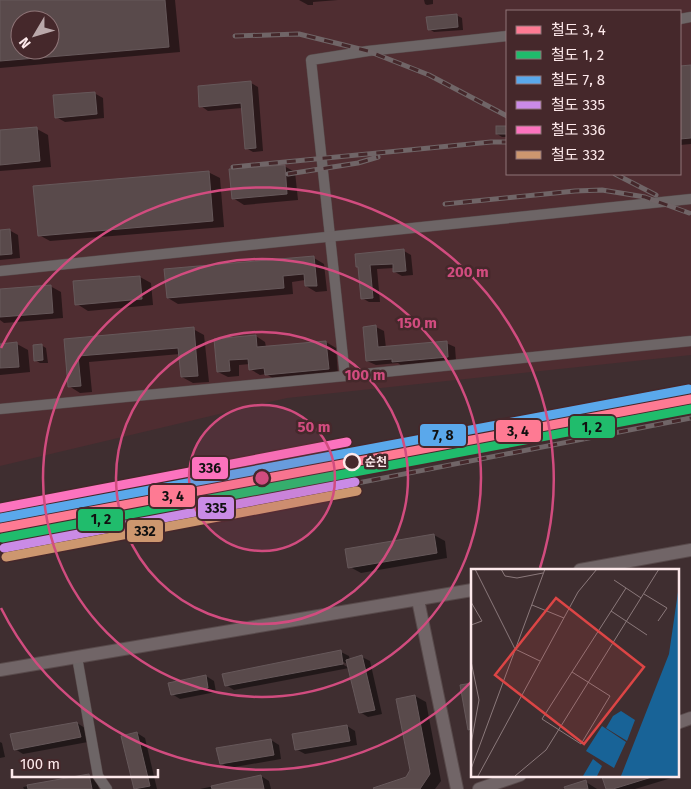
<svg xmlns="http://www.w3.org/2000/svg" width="691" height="789" font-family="'Fira Sans','Noto Sans KR',sans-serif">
  <rect width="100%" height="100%" fill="#3f2e30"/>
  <path fill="#4f2d31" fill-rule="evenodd" d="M 0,0 L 691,0 L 691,355 L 287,398 L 0,466 ZM 507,11 L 680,11 L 680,174 L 507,174 ZM 20,20 L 50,20 L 50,50 L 20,50 Z"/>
  <g fill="#0007" fill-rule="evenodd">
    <path d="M 0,0 L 175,0 L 180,52 L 0,68 ZM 20,20 L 50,20 L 50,50 L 20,50 Z"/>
    <polygon points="299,0 338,0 313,2 313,5 308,5"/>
    <polygon points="424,0 433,0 433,4 427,5 425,4"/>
    <polygon points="456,15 462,18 463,30 434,32 429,29"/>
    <polygon points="691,66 691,144 680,145 680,67"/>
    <polygon points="251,83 258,87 263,151 253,152 246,148 242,108 208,111 201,106"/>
    <polygon points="94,93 103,98 104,118 65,122 56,117"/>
    <polygon points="497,128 507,128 507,137 502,137 497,134"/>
    <polygon points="37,129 48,135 51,167 0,171 0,132"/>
    <polygon points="284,166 295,172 298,200 244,205 233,198"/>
    <polygon points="208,172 220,178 224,227 50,241 39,235"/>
    <polygon points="9,230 18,235 20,258 0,260 0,231"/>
    <polygon points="404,251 411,255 413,275 402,276 395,272 394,268 377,269 380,302 369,302 362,298 359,267"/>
    <polygon points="314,258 324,264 327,291 316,292 306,286 305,280 292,282 293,294 178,304 168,298"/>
    <polygon points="140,277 151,283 153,305 88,311 77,304"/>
    <polygon points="50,286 61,292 63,318 4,323 0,320 0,290"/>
    <polygon points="376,327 384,331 386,348 446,343 455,347 456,361 402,366 398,363 376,365 367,361"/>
    <polygon points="193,329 204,335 209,382 193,383 182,377 180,354 89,362 92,392 80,393 69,386 65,340"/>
    <polygon points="256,336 265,342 266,347 326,342 336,348 338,374 276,380 266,374 260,375 250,369 250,364 239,365 239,376 228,377 218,372 215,340"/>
    <polygon points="17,344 28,350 30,372 0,375 0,345"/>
    <polygon points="41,345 46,348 48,363 40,363 35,360"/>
    <polygon points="434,535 445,541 447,558 361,573 350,567"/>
    <path d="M 341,652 L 349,656 L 350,660 L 362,657 L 370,661 L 382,714 L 368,717 L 360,712 L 349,668 L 234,690 L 226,685 ZM 338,659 L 349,665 L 349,668 L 337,661 Z"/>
    <polygon points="206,676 214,681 216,692 180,699 172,694"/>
    <polygon points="472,684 472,745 462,686"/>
    <polygon points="415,696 426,702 441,781 435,789 373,789 407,778 411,771"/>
    <polygon points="77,723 85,728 88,742 23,754 15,749"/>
    <polygon points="347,726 355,731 357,745 305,754 296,749"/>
    <polygon points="137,733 145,738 157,789 135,789"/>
    <polygon points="271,740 279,745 281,759 229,768 221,763"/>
    <polygon points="0,742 2,743 5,757 0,758"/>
    <polygon points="677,774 678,776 635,789 607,789 612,775"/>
    <polygon points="89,775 97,780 99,789 24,789 23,787"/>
    <polygon points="261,776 269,781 271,789 200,789"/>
    <polygon points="586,782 597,789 563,789"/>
  </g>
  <g fill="#594a4b" stroke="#66585a" fill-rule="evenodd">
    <path d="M 0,0 L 165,0 L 169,47 L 0,61 ZM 20,20 L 50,20 L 50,50 L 20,50 Z"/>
    <polygon points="457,14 458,27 428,30 426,17"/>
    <polygon points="691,65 691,138 680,139 680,66"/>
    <polygon points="251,81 256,148 245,149 241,103 199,107 198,86"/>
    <polygon points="95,92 97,114 55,118 53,95"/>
    <rect x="496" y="126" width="11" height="8"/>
    <polygon points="37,127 40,161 0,165 0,130"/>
    <polygon points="285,165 287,194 232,199 229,169"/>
    <polygon points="209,171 213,221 38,236 33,186"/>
    <polygon points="10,229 12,254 0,255 0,230"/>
    <polygon points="404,249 406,271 393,272 393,264 370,265 373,298 361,299 358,267 356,267 355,254"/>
    <polygon points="314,256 317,286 305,286 304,274 283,276 284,288 167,298 164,269"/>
    <polygon points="140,276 142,299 75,305 73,281"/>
    <polygon points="51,285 53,313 0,317 0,289"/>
    <polygon points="376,325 378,347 447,341 448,357 392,362 392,359 366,361 363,327"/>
    <polygon points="194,327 198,376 181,377 178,348 78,356 81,386 68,387 64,339"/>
    <polygon points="256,335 257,347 326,341 329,369 265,375 264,368 249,370 248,359 229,360 230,371 217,372 214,339"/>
    <polygon points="17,342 19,367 0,368 0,344"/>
    <polygon points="42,344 43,360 34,361 33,345"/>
    <polygon points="434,534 437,553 348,568 345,549"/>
    <polygon points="341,650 343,664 225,686 222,674"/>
    <polygon points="362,655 375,710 359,713 346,660"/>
    <polygon points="206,675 208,688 171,695 168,683"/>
    <polygon points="472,683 472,729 468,730 460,685"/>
    <polygon points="415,695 430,774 420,789 374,789 373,788 406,777 410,770 396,699"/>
    <polygon points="77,722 81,737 14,750 10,734"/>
    <polygon points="347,725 350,741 295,750 292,734"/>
    <polygon points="137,732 150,786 134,789 121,736"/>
    <polygon points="271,739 274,755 220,764 216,748"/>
    <polygon points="89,774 92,789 28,789 27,785"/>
    <polygon points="261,775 264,789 212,789 211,786"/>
    <polygon points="607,775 652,775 652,777 613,789 606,789 602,777"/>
    <polygon points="586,780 588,789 565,789 564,787"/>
  </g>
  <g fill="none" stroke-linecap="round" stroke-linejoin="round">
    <g stroke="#584a4b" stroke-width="11">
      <g id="minor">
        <polyline points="680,19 691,17"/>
        <polyline points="507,36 368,51 311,60 345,376 691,341"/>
        <polyline points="0,271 691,199"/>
        <polyline points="0,409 345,376"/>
        <polyline points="77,657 98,776 107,789"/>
      </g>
    </g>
    <g stroke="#584a4b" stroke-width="14">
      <g id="major">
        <polyline points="580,570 691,550"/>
        <polyline points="418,600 457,789"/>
        <polyline points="0,670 472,590"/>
        <polyline points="677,723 691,718"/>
        <polyline points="479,789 520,775"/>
      </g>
    </g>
    <use href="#minor" stroke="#6d6566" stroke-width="10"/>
    <use href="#major" stroke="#716567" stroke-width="12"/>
    <g stroke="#706567" stroke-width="5">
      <g id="rail">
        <polyline points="235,36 299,34 368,51 429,75 507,116"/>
        <polyline points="233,167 491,142 507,142"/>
        <polyline points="288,174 358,163 378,157"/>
        <polyline points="615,174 656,195"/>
        <polyline points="445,204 575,191 602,190 645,197 689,213"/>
        <polyline points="0,549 81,537 691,418"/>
      </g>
    </g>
    <use href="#rail" stroke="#45282b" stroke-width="3" stroke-dasharray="9" stroke-linecap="butt"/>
    <g stroke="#45282b" stroke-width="12">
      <polyline id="rail-1" points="0,528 691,399"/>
    </g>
    <g stroke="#45282b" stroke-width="12">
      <polyline id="rail-2" points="2,538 691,409"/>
    </g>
    <g stroke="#45282b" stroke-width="12">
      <polyline id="rail-3" points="0,518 689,389"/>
    </g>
    <g stroke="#45282b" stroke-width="12">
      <polyline id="rail-4" points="4,548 355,482"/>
    </g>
    <g stroke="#45282b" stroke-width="12">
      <polyline id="rail-5" points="0,508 347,442"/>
    </g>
    <g stroke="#45282b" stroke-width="12">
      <polyline id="rail-6" points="6,557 357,491"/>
    </g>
    <use href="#rail-1" stroke="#fe7a93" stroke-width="9"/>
    <use href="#rail-2" stroke="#20bc6c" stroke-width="9"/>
    <use href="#rail-3" stroke="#5aa8eb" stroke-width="9"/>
    <use href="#rail-4" stroke="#ca8be6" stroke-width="9"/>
    <use href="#rail-5" stroke="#fc73be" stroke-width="9"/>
    <use href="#rail-6" stroke="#cd976f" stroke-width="9"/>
  </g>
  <circle cx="262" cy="478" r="73" fill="#d14c7f" fill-opacity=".12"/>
  <g fill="none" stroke="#d14c7f" stroke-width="2.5">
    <circle cx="262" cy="478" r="73"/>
    <circle cx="262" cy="478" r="146"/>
    <circle cx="262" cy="478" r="219"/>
    <path d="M472 681A292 292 0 0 1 1 608M1 348A292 292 0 0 1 540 568"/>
  </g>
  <circle fill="#45282b" stroke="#fde9eb" stroke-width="2.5" cx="352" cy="462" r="8"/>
  <g text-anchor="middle" stroke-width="5" stroke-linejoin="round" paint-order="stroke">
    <g font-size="12" font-weight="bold" fill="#fde9eb" stroke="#45282b" text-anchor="start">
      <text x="365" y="466">순천</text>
    </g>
  </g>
  <g transform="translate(471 569)">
    <rect width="208" height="208" fill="#3f2e30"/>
    <path d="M 207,23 L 207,207 L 150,207 L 198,85 ZM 150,142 L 164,151 L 156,172 L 135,159 L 142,147 ZM 131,157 L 155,173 L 143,199 L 115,182 ZM 122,190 L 131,197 L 126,207 L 112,207 Z" fill="#186397"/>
    <path fill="none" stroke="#8b797b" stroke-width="1" d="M 4,0 L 44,80 L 69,92M 30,0 L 34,7 L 46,9 L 72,4M 143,11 L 170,29M 173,25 L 196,39 L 187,52M 0,33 L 11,52 L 0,56M 61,36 L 93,49M 140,42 L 176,66M 0,92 L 8,131 L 0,175M 101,103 L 139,127 L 110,175 L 71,150 ZM 101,103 L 155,19M 0,200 L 74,0M 7,207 L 107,23 L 126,0M 44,207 L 75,181 L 188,0"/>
    <path fill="#dc4545" fill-opacity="0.15" stroke="#dc4545" stroke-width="2.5" d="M 85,29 L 173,98 L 113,175 L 24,106 Z"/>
    <rect width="208" height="208" fill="none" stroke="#fde9eb" stroke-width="2.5"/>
  </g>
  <circle cx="262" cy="478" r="8" fill="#d14c7f" stroke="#45282b" stroke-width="2.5"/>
  <g font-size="15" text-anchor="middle" font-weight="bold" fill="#d14c7f" stroke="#45282b" stroke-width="5" stroke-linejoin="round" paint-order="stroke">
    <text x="468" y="277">200 m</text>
    <text x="417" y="328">150 m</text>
    <text x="365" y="380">100 m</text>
    <text x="314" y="432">50 m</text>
  </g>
  <g stroke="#45282b" stroke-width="2">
    <rect x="569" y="415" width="47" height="24" rx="5" fill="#20bc6c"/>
    <rect x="495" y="419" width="47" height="24" rx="5" fill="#fe7a93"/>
    <rect x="419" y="423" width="48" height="24" rx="5" fill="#5aa8eb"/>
    <rect x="191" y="456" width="38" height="24" rx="5" fill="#fc73be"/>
    <rect x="149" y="484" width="47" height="24" rx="5" fill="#fe7a93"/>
    <rect x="197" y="496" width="38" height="24" rx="5" fill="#ca8be6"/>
    <rect x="77" y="508" width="47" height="24" rx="5" fill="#20bc6c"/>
    <rect x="126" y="519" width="38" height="24" rx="5" fill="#cd976f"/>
  </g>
  <g font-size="14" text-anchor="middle" font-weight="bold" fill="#111">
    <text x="592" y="432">1, 2</text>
    <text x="518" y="436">3, 4</text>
    <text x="443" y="440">7, 8</text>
    <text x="210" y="473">336</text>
    <text x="173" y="501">3, 4</text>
    <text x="216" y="513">335</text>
    <text x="101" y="524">1, 2</text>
    <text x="145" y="536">332</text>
  </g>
  <rect x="506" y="10" width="175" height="165" fill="#45282b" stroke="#8f7578"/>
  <rect x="516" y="26" width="25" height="8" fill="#fe7a93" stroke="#8f7578"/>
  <text x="551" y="35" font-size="15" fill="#fde9eb">철도 3, 4</text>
  <rect x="516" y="51" width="25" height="8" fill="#20bc6c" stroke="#8f7578"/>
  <text x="551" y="60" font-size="15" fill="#fde9eb">철도 1, 2</text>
  <rect x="516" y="76" width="25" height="8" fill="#5aa8eb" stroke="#8f7578"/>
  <text x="551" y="85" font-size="15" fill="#fde9eb">철도 7, 8</text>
  <rect x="516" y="101" width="25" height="8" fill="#ca8be6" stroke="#8f7578"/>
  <text x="551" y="110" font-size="15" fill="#fde9eb">철도 335</text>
  <rect x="516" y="126" width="25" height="8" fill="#fc73be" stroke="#8f7578"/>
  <text x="551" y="135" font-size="15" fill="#fde9eb">철도 336</text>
  <rect x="516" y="151" width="25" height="8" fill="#cd976f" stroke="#8f7578"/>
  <text x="551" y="160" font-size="15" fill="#fde9eb">철도 332</text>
  <g transform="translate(35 35) rotate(232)"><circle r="24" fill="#45282b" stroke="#8f7578"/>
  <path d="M0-4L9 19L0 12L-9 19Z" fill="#baa8aa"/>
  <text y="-8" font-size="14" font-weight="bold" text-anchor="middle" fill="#fde9eb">N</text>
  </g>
  <path d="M12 769v8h146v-8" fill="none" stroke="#fde9eb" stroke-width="2.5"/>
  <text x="20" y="769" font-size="15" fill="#fde9eb" stroke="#45282b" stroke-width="4" paint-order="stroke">100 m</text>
</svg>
